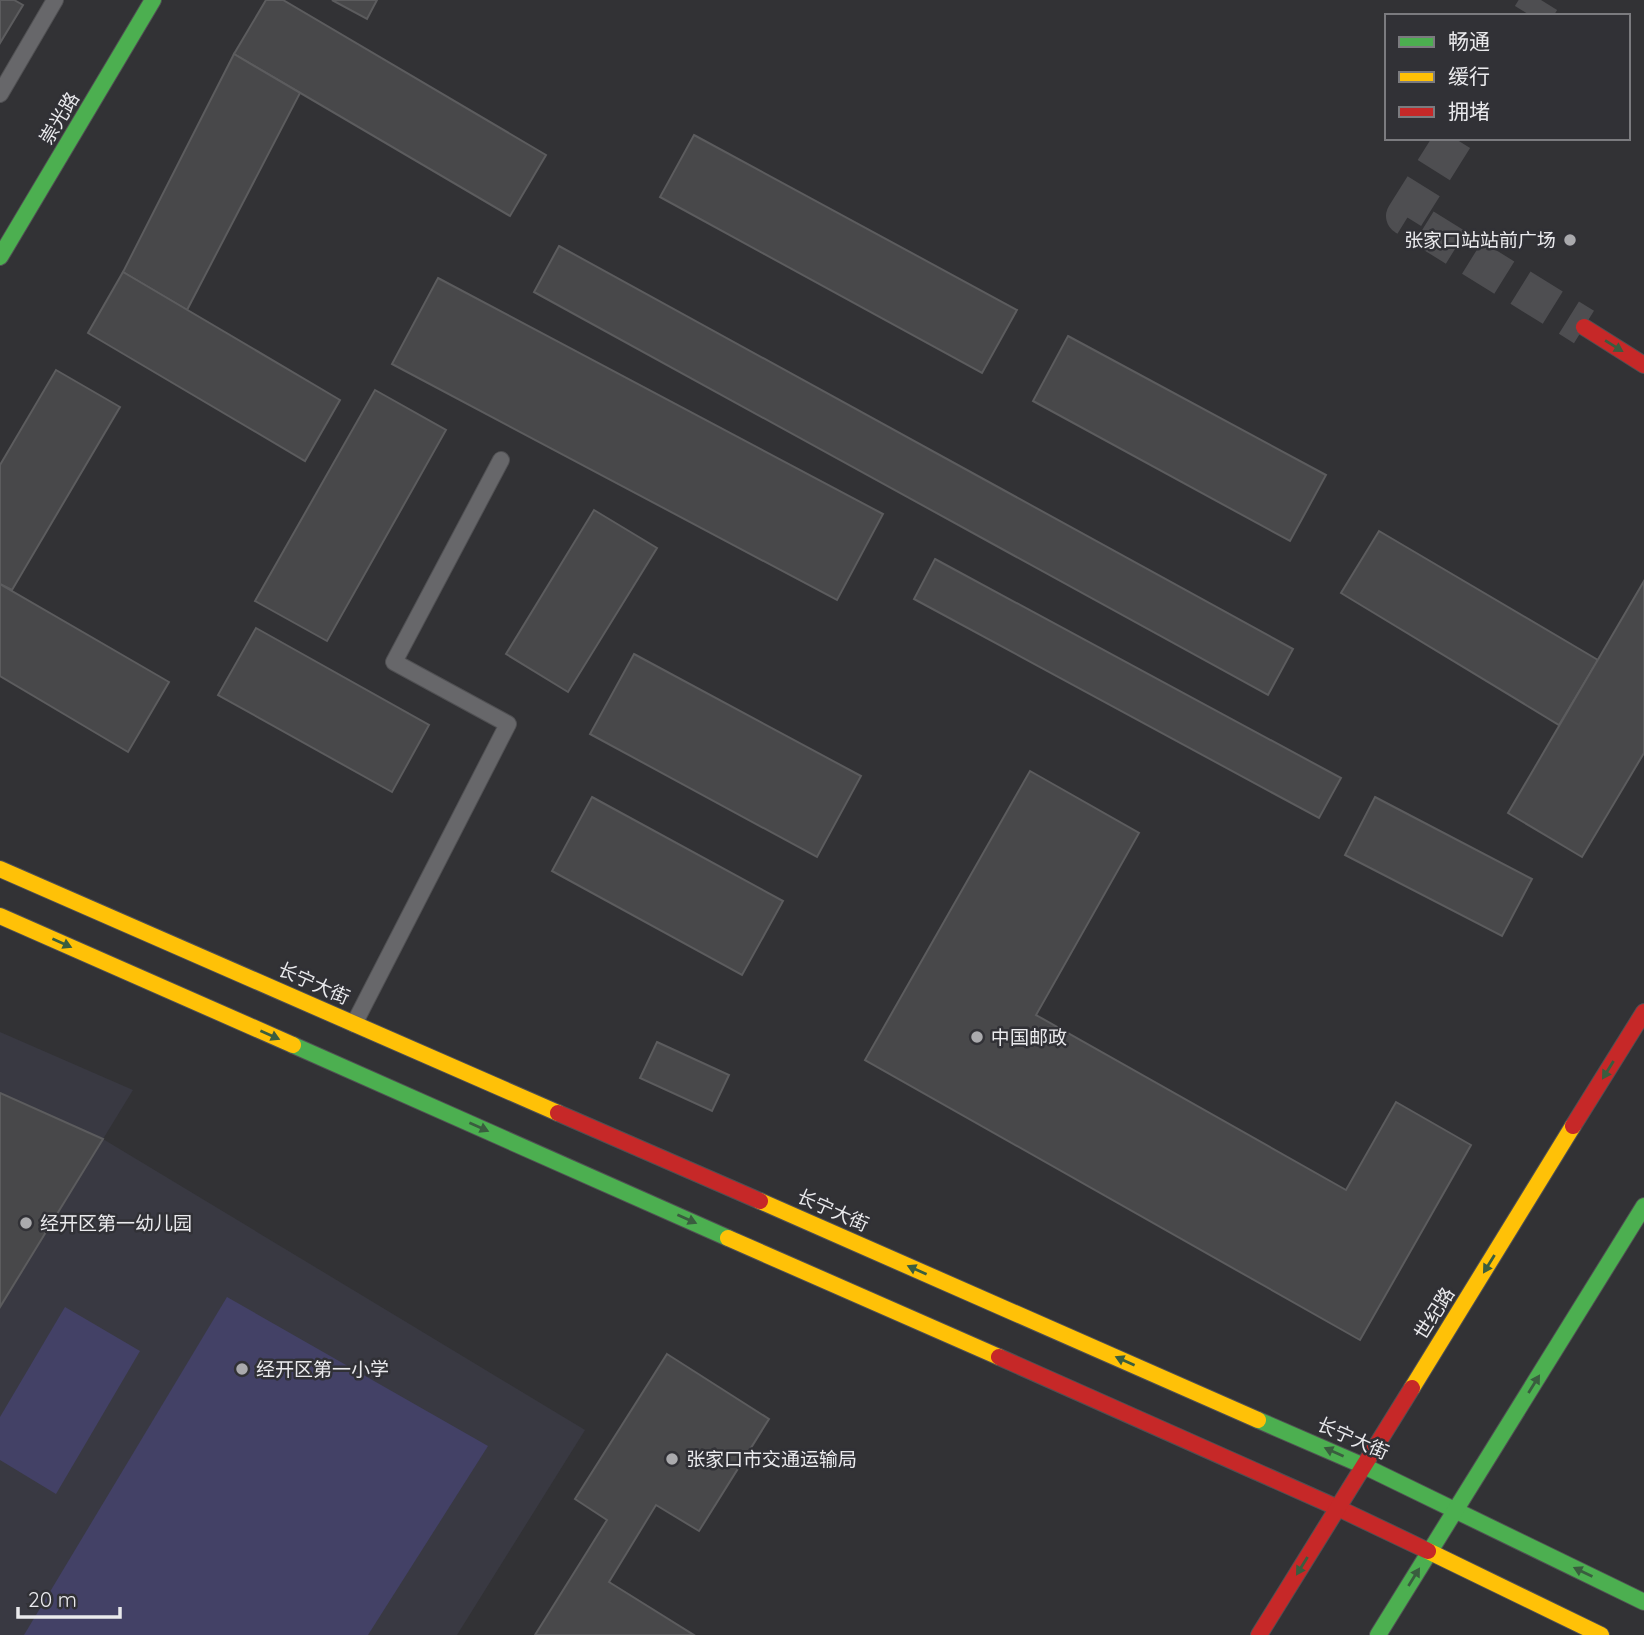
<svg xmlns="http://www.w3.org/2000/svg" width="1644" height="1635" font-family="Quicksand,'Noto Sans SC',sans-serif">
  <rect width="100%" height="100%" fill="#323235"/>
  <polygon fill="#393942" points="0,1032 133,1090 103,1139 585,1430 457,1635 0,1635"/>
  <g fill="#434166">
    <polygon points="227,1297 488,1446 368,1635 24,1635"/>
    <polygon points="65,1307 140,1351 56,1494 0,1460 0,1417"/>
  </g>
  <g fill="#48484a" stroke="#5c5c5e" stroke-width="2">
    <polygon points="0,0 14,0 23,5 0,43"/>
    <polygon points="266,0 283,0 546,155 510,216 234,54"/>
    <polygon points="332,0 377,0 367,19"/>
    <polygon points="234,54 300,93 187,310 123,272"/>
    <polygon points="694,135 1017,310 982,373 660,197"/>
    <polygon points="559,246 1293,649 1268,695 534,292"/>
    <polygon points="123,272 340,400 305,461 88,333"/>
    <polygon points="438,278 883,514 837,600 392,364"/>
    <polygon points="1068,336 1326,475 1290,541 1033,401"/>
    <polygon points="56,370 120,407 12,590 0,584 0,465"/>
    <polygon points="375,390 446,430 327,641 255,601"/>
    <polygon points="594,510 657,548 568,692 506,654"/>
    <polygon points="1379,531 1598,660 1559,725 1341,593"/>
    <polygon points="935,559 1341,778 1319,818 914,599"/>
    <polygon points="1644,581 1644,753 1582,857 1508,813"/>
    <polygon points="0,584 169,682 128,752 0,676"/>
    <polygon points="256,628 429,725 392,792 218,695"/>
    <polygon points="634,654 861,776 817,857 590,734"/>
    <polygon points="1030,771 1139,833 1036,1015 1346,1190 1396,1102 1471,1145 1360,1340 865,1060"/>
    <polygon points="592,797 783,901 742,975 552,871"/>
    <polygon points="1375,797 1532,879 1502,936 1345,855"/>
    <polygon points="657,1042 729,1075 712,1111 640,1078"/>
    <polygon points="0,1093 103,1139 0,1307"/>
    <polygon points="667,1354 769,1419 699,1531 656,1505 609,1582 694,1635 535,1635 607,1520 575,1499"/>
  </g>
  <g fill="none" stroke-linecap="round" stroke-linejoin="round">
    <g stroke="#4e4e51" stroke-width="38" stroke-dasharray="38 19" stroke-linecap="butt">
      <polyline points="1531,16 1541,0"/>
      <polyline points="1454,138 1405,216 1584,327"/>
    </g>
    <g stroke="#505053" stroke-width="18">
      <g id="lane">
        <polyline points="0,94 55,0"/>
        <polyline points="354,1024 508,724 394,662 501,460"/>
      </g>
    </g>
    <g stroke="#505053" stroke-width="18">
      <g id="fast">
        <polyline points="0,257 153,0"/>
        <polyline points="293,1045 728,1238"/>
        <polyline points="1258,1420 1364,1466 1644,1602"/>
        <polyline points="1378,1635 1644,1206"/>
      </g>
    </g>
    <g stroke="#505053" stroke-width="18">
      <g id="slow">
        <polyline points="0,869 558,1113"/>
        <polyline points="0,916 293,1045"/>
        <polyline points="760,1201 1258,1420"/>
        <polyline points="728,1238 999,1357"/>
        <polyline points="1412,1388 1573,1126"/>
        <polyline points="1428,1551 1601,1635"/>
      </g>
    </g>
    <g stroke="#505053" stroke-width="18">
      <g id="jam">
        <polyline points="1584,327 1644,365"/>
        <polyline points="558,1113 760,1201"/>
        <polyline points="1573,1126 1644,1012"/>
        <polyline points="999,1357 1338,1508 1428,1551"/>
        <polyline points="1259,1635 1412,1388"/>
      </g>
    </g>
    <use href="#lane" stroke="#67676a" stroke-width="16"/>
    <use href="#fast" stroke="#4caf50" stroke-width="16"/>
    <use href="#slow" stroke="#ffc107" stroke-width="16"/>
    <use href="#jam" stroke="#c62828" stroke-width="16"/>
  </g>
  <defs><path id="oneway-solid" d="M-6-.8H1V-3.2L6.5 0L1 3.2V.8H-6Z" transform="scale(1.75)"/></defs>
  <g fill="#3a5d3f">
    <use href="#oneway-solid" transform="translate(1614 346) rotate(32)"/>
    <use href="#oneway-solid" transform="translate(62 943) rotate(24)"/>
    <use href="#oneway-solid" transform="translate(270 1035) rotate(24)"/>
    <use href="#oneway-solid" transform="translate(1608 1070) rotate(122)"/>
    <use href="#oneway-solid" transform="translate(479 1127) rotate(24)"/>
    <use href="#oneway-solid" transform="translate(687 1219) rotate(24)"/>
    <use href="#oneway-solid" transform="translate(1489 1264) rotate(122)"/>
    <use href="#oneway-solid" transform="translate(917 1270) rotate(-156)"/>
    <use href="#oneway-solid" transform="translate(1125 1361) rotate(-156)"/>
    <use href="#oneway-solid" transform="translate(1534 1384) rotate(-58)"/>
    <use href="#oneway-solid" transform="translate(1334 1452) rotate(-156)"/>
    <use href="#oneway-solid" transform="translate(1302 1566) rotate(122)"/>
    <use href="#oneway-solid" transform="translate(1583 1572) rotate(-154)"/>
    <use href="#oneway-solid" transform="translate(1414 1577) rotate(-58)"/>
  </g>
  <g fill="#aaaaad" stroke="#313136" stroke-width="2.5">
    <circle cx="1570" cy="240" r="7"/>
    <circle cx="977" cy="1037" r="7"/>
    <circle cx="26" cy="1223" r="7"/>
    <circle cx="242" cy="1369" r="7"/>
    <circle cx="672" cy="1459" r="7"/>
  </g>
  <g text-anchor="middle" stroke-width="5" stroke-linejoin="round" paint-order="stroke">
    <g font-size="19" fill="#eaeaed" stroke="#313136">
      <text transform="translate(59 118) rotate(-59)" y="7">崇光路</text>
      <text transform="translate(314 983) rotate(24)" y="7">长宁大街</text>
      <text transform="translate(833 1210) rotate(24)" y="7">长宁大街</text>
      <text transform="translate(1434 1313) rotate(-58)" y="7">世纪路</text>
      <text transform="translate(1353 1438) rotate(24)" y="7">长宁大街</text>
    </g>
    <g font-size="19" fill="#eaeaed" stroke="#313136" text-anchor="start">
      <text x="1556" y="247" text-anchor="end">张家口站站前广场</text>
      <text x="991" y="1044">中国邮政</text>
      <text x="40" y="1230">经开区第一幼儿园</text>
      <text x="256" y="1376">经开区第一小学</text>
      <text x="686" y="1466">张家口市交通运输局</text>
    </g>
  </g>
  <rect x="1385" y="14" width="245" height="126" fill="#313136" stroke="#7b7b7f" stroke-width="2"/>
  <rect x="1399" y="37" width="35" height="10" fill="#4caf50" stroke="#7b7b7f" stroke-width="2"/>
  <text x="1448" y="49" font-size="21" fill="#eaeaed">畅通</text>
  <rect x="1399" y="72" width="35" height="10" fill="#ffc107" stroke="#7b7b7f" stroke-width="2"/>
  <text x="1448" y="84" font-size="21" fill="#eaeaed">缓行</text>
  <rect x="1399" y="107" width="35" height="10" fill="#c62828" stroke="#7b7b7f" stroke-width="2"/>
  <text x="1448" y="119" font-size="21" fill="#eaeaed">拥堵</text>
  <path d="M18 1607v10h102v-10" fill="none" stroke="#eaeaed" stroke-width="3.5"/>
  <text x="28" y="1607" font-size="21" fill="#eaeaed" stroke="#313136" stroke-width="5" paint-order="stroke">20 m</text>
</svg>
